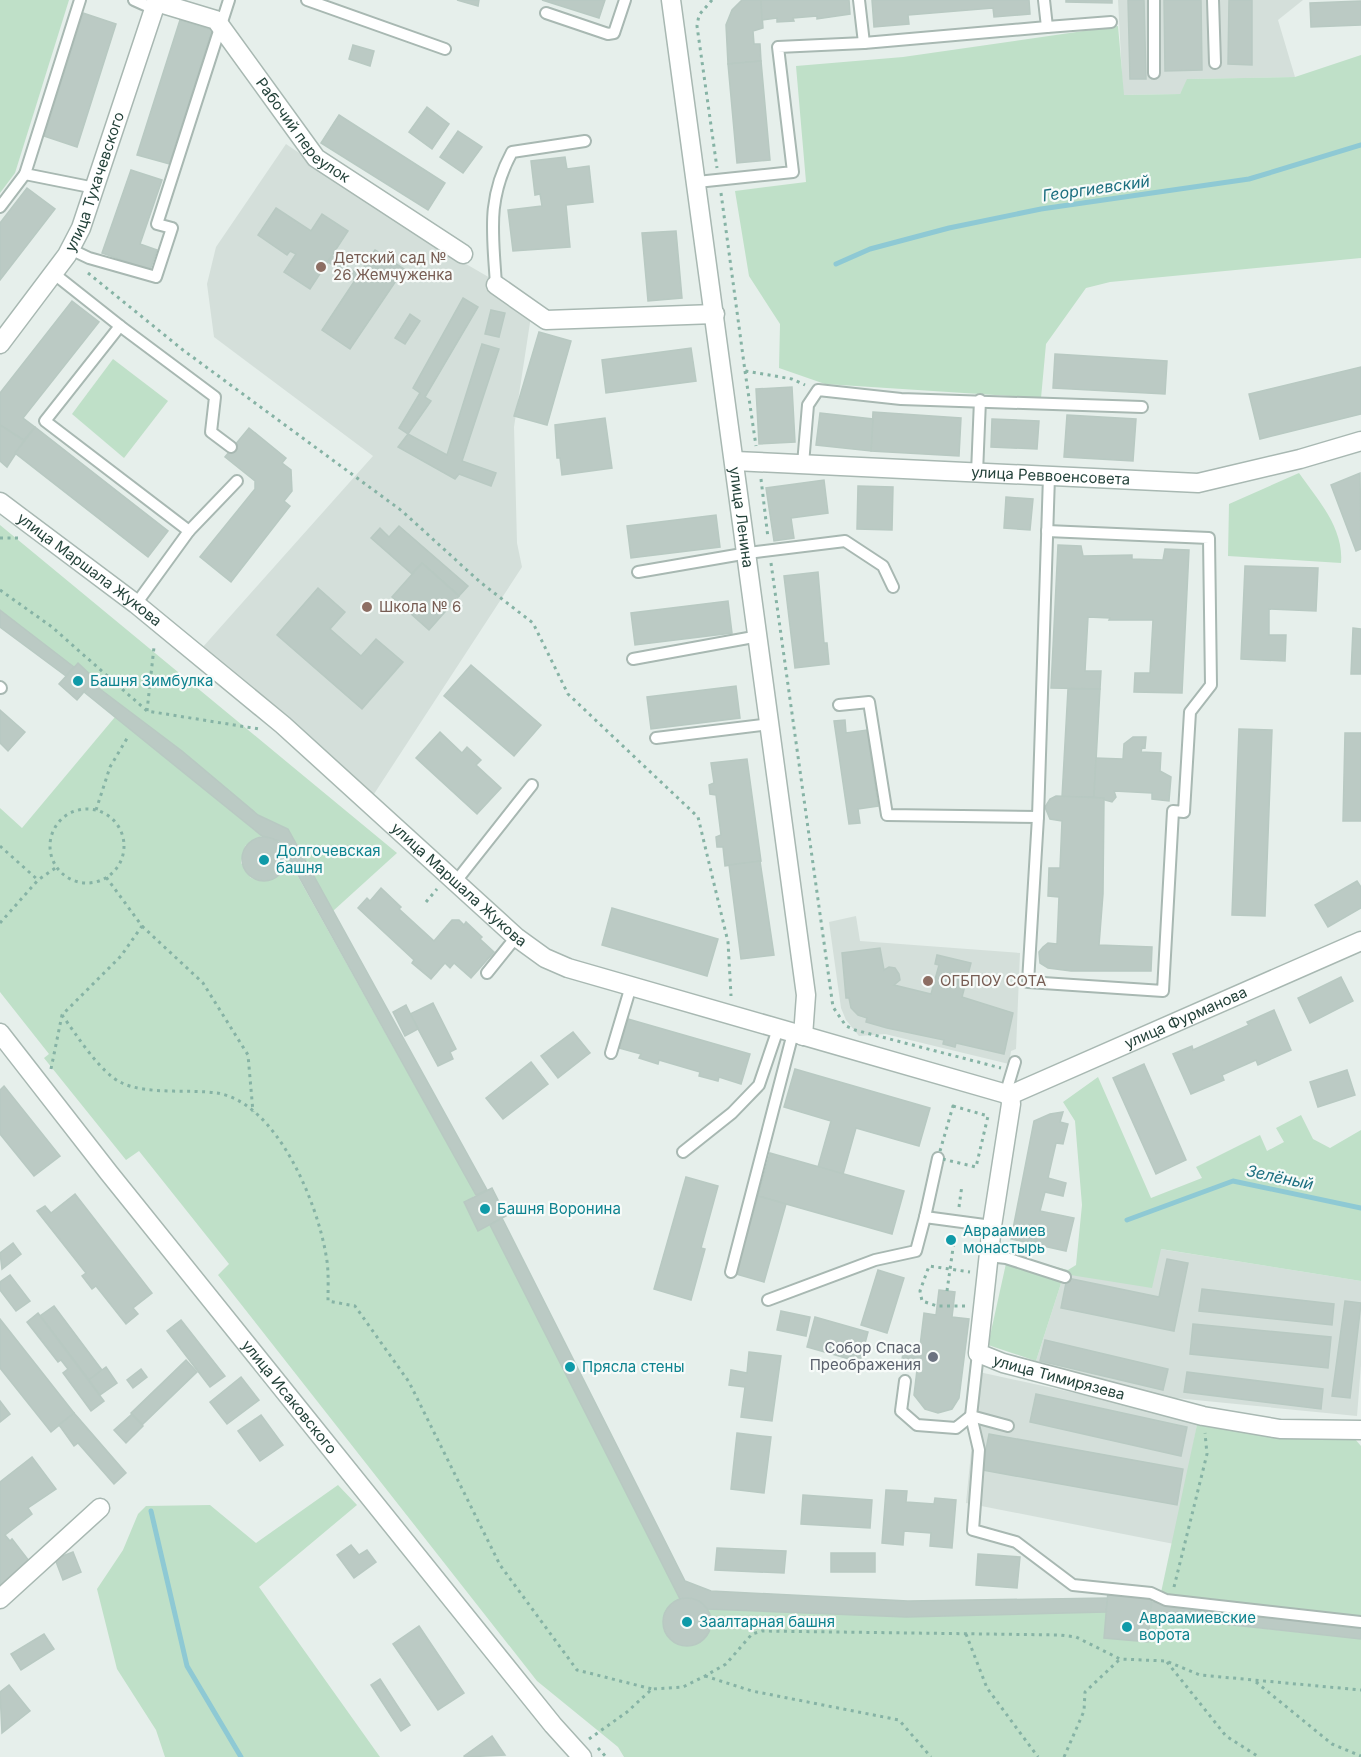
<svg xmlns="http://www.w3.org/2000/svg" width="1361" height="1757" font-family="Inter,sans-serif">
  <rect width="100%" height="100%" fill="#e6efeb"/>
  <g fill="#d4dfda">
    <polygon points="1118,0 1303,0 1278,20 1295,77 1188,79 1180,94 1123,95"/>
    <polygon points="286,144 442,250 533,303 514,427 517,543 522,567 374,794 202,648 373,456 214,337 207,284 216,247"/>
    <polygon points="856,916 860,941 1020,953 1016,1049 1011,1051 1009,1064 885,1034 859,1036 846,1020 841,1008 829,922"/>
    <polygon points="1160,1249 1361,1281 1361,1365 1357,1416 1165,1397 1036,1361 1064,1274"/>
    <polygon points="979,1372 1198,1420 1174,1544 966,1503"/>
  </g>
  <g fill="#bfe0c8">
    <polygon points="0,0 69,0 15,173 0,193"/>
    <polygon points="1118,26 1124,95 1180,94 1187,79 1295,77 1361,55 1361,258 1110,282 1086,288 1046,344 1041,398 825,384 779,368 780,324 749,276 735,191 806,182 796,66 903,57"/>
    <polygon points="113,359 168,401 124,458 72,414"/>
    <path d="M 1299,473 C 1318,500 1344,528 1341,563 L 1228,556 L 1229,504 Z"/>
    <polygon points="0,525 397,853 333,911 288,829 258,815 182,751 92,683 95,679 78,664 74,667 0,610"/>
    <path d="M 115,717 L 262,836 L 245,846 L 241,863 L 251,878 C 272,883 283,879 287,857 L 476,1195 L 464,1203 L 478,1230 L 490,1225 L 680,1599 L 672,1603 L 663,1619 C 665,1641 682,1651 702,1641 L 711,1625 L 706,1609 L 906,1617 L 1106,1612 L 1361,1639 L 1361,1757 L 624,1757 L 618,1747 L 537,1681 L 218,1275 L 229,1264 L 139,1151 L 126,1160 L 44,1058 L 49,1054 L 0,992 L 0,808 L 22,828 Z"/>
    <polygon points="1098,1077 1151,1198 1202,1178 1196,1167 1260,1135 1267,1151 1284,1142 1276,1128 1301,1115 1313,1139 1330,1148 1361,1130 1361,1281 1161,1249 1152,1288 1064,1274 1036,1361 988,1345 1009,1250 1025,1259 1068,1270 1076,1265 1082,1205 1075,1121 1063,1102"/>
    <polygon points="1198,1420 1355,1439 1361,1446 1361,1623 1159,1602"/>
    <polygon points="338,1485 357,1505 259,1587 380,1757 165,1757 156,1730 117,1669 97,1589 123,1550 138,1514 146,1506 210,1505 256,1543"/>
  </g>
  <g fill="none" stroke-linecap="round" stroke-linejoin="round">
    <g stroke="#8ec9d4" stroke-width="5">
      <polyline points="836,264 870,249 949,228 1041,209 1249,179 1361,145"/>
      <polyline points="1127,1220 1233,1181 1361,1208"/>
      <polyline points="151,1511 187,1666 241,1757"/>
    </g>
  </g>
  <g fill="#bbcac4" stroke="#b8c9c2" stroke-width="1.5">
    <polygon points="457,0 479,0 478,6"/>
    <polygon points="542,0 605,0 599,18"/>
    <polygon points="742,0 761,0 763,28 753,31 754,44 760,44 761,61 728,64 726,25 732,10"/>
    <polygon points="761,0 849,0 850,14 817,19 817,16 793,18 794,21 777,22 777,18 762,20"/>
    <polygon points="872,0 1029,0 1030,14 994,17 993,8 908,15 909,24 874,27"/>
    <polygon points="1066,0 1112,0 1112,3 1066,2"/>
    <polygon points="1128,0 1144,0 1146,79 1130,79"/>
    <polygon points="1164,0 1201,0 1202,70 1165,71"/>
    <polygon points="1229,0 1252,0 1252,65 1228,64"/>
    <polygon points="1361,1 1361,25 1311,27 1310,3"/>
    <polygon points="83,13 116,24 77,147 44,136"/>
    <polygon points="180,20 212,30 170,164 137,155"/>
    <polygon points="353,45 374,51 370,66 349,59"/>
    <polygon points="761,61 770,160 737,163 728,64"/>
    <polygon points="427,107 449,124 432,149 409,132"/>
    <polygon points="339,115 445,183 428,210 321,143"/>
    <polygon points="458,131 482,147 463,173 440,157"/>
    <polygon points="565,157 567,169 589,166 593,202 566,205 570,247 513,251 508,210 542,206 540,194 535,195 531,161"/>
    <polygon points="131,170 162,180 140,244 157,250 150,270 102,253"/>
    <polygon points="27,188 55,209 0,280 0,223"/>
    <polygon points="276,208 311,231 322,214 348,231 310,289 284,272 296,254 290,251 287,255 258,235"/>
    <polygon points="676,231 682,298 648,301 642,233"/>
    <polygon points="375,250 404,269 350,349 322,330"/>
    <polygon points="332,256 359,275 355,280 328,262"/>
    <polygon points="463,298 478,307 425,397 431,401 408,434 399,428 420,393 413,388"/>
    <polygon points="72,301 99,322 23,418 35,427 24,440 0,425 0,393"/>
    <polygon points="491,310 505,313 499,337 485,334"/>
    <polygon points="410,314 420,321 405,344 395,338"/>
    <polygon points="539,332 571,341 547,425 514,416"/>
    <polygon points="482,344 499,349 462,461 496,473 491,486 459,474 455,479 398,447 408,434 447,455"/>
    <polygon points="691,348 696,381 606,393 602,360"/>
    <polygon points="1055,354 1167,361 1165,394 1053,388"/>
    <polygon points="1361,367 1361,414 1260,439 1249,394"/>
    <polygon points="792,387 795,442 759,444 756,389"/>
    <polygon points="873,412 961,418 959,456 871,451"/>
    <polygon points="820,413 873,419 871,451 816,445"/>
    <polygon points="1067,415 1136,419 1133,461 1064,457"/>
    <polygon points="605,418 612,468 562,475 560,458 557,458 555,425"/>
    <polygon points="992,419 1039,421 1037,449 991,447"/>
    <polygon points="0,425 24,441 7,467 0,461"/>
    <polygon points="35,427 168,531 148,557 15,453"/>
    <polygon points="249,428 286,458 282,463 291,470 292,491 284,501 290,506 231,582 200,557 255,489 255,481 225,457"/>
    <polygon points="1360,473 1361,549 1356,551 1331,485"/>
    <polygon points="824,480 828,513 791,518 794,538 774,541 766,488"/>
    <polygon points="858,486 893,487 892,530 857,529"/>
    <polygon points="1006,497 1033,499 1030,530 1004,528"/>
    <polygon points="716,515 720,547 631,558 627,526"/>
    <polygon points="399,526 468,586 459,596 422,563 412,574 371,538 380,528 389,537"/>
    <polygon points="1058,545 1081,546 1083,556 1132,555 1132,559 1163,560 1165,549 1189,550 1182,693 1134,692 1135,673 1150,673 1153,620 1109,620 1110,618 1088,617 1085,671 1101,671 1100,689 1051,688"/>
    <polygon points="422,563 459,596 429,630 392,597"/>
    <polygon points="1245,566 1318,568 1316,611 1269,609 1269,635 1286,635 1285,661 1241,659"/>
    <polygon points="818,572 824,643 827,643 829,664 795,668 784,576"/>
    <polygon points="318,588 345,612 330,629 361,656 376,639 403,662 362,709 277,635"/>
    <polygon points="728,601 732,633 635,645 631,613"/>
    <polygon points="0,610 74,667 66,676 0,627"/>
    <polygon points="1353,628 1361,629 1361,674 1351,674"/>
    <polygon points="78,663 95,679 77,700 59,684"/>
    <polygon points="471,665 541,725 514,756 444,696"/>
    <polygon points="92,683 182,751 258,815 288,829 487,1190 476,1195 279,841 262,836 84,692"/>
    <polygon points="736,686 740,718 651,729 647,697"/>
    <polygon points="1068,689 1100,689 1094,797 1062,797"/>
    <polygon points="0,710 25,732 8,751 0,743"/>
    <polygon points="845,720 846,733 867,730 878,806 858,809 860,823 849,824 834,721"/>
    <polygon points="1239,729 1272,730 1265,916 1232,915"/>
    <polygon points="440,732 462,753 467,747 481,760 476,765 501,788 477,814 416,758"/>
    <polygon points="1345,733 1361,733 1361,821 1343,821"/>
    <polygon points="1133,737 1146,737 1145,748 1142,747 1141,752 1161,753 1160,771 1171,777 1169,801 1152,799 1152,793 1114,791 1116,797 1112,802 1094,797 1096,758 1123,759 1124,744"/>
    <polygon points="747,759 761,861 725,866 723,847 717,847 716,837 721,835 716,795 710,794 709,785 714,783 711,763"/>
    <polygon points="1056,796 1104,798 1103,894 1099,945 1152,947 1151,971 1071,971 1048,968 1040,963 1039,952 1043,947 1048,943 1057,944 1059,897 1048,896 1049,868 1060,868 1062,821 1050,819 1045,807 1050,799"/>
    <circle cx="264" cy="859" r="22"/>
    <polygon points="760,861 774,955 741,959 729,865"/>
    <polygon points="1357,881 1361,887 1361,908 1328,927 1315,905"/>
    <polygon points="381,888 401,907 399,909 434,941 452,920 459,920 464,925 466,922 482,937 480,939 494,952 471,978 454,963 450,968 445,963 431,979 412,963 414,960 358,908 367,898 370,901"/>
    <polygon points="612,908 718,939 707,976 602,945"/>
    <polygon points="880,948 884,970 889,967 895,968 899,974 900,980 894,985 931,994 939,965 935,964 937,955 971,963 962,997 1013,1013 1004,1054 956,1043 955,1047 943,1044 944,1040 887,1028 866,1022 867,1018 858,1015 851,1008 849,998 846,998 842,953"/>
    <polygon points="1341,977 1353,1001 1310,1023 1298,998"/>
    <polygon points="433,1003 456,1049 450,1052 453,1059 438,1066 410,1014"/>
    <polygon points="406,1005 418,1029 405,1036 393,1012"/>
    <polygon points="1274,1010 1291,1050 1258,1065 1256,1060 1222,1075 1224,1080 1191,1094 1173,1054 1192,1046 1193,1050 1249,1025 1247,1022"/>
    <polygon points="628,1019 750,1054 741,1084 719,1077 718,1081 699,1076 700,1072 659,1060 658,1064 639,1058 641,1054 619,1048"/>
    <polygon points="573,1032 590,1053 558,1078 541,1056"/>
    <polygon points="531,1062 548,1084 503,1119 486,1098"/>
    <polygon points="1144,1064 1186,1160 1156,1174 1113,1078"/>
    <polygon points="795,1069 930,1108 919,1146 856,1128 843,1174 818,1167 831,1121 784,1107"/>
    <polygon points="1347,1070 1355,1095 1318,1107 1310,1082"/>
    <polygon points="4,1086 60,1156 34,1176 0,1134 0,1090"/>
    <polygon points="1063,1112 1060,1122 1068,1124 1063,1144 1056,1143 1048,1178 1066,1183 1063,1196 1045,1192 1040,1211 1074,1218 1066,1251 1011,1239 1034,1121 1050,1114"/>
    <polygon points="770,1153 904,1191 892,1234 758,1196"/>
    <polygon points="686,1177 718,1186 701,1248 705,1249 691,1300 654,1289"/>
    <polygon points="492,1188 506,1216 478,1231 464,1202"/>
    <polygon points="75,1194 152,1293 133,1308 138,1314 126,1324 96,1286 92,1289 82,1276 86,1273 37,1211 45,1206 51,1213"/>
    <polygon points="758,1196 786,1204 764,1282 736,1274"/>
    <polygon points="502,1218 685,1581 711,1591 908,1601 1108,1598 1106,1612 906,1617 706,1609 699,1601 680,1599 490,1225"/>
    <polygon points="13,1243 21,1254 2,1269 0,1253"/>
    <polygon points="1167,1259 1188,1263 1174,1331 1061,1308 1067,1278 1159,1297"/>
    <polygon points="878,1270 904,1278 887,1333 861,1325"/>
    <polygon points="10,1275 30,1301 16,1311 0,1290 0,1282"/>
    <polygon points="1202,1289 1334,1304 1332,1325 1199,1311"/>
    <polygon points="939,1290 955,1292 952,1317 969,1319 959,1398 952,1409 938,1413 925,1409 914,1395 917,1370 901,1368 904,1344 920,1346 924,1313 936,1315"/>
    <polygon points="1345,1301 1361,1303 1350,1398 1332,1396"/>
    <polygon points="54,1306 102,1370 89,1380 40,1316"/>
    <polygon points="781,1311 810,1317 806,1336 777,1330"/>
    <polygon points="38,1313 104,1401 91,1411 63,1373 68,1369 61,1360 58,1362 27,1322"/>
    <polygon points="815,1317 868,1332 860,1362 807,1347"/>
    <polygon points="0,1319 74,1413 51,1432 0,1368"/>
    <polygon points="181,1320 225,1376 210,1387 167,1331"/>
    <polygon points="1193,1324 1331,1337 1328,1368 1190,1354"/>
    <polygon points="1045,1340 1168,1369 1163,1390 1040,1361"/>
    <polygon points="749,1352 781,1356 772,1421 741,1417 745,1387 729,1385 731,1370 747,1373"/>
    <polygon points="186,1360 197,1372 142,1425 131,1413"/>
    <polygon points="106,1367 117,1383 100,1395 89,1380"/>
    <polygon points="141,1369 147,1377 133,1388 127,1380"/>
    <polygon points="1187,1372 1323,1389 1321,1409 1184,1392"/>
    <polygon points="241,1377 259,1400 227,1424 210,1402"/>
    <polygon points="1036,1394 1187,1427 1181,1456 1030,1422"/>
    <polygon points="0,1401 10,1414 0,1422"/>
    <polygon points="74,1413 126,1473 114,1484 78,1443 74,1446 59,1425"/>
    <polygon points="132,1414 143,1426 126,1443 114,1430"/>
    <polygon points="261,1415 283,1445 260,1461 238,1431"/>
    <polygon points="737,1433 771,1437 764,1493 731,1489"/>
    <polygon points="989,1434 1183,1469 1177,1505 982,1470"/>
    <polygon points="32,1457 56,1489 28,1508 32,1514 5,1535 10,1541 12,1539 33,1566 0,1589 0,1482"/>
    <polygon points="886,1490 907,1491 906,1502 934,1504 935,1498 956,1500 952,1548 930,1546 931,1533 904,1531 903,1545 882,1543"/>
    <polygon points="803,1495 872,1500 870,1528 801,1524"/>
    <polygon points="351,1545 359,1555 367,1550 376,1562 354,1578 337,1555"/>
    <polygon points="717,1548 786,1551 784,1573 715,1570"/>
    <polygon points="73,1552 81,1572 63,1580 55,1559"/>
    <rect x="831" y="1553" width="44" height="19"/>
    <polygon points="978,1554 1020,1557 1017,1588 976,1585"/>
    <polygon points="1108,1591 1152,1595 1148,1642 1104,1638"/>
    <circle cx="687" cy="1622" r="24"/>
    <polygon points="1152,1602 1361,1623 1361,1639 1150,1616"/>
    <polygon points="419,1626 464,1693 438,1710 393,1644"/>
    <polygon points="44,1634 54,1649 21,1670 11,1654"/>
    <polygon points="380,1679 410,1725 401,1731 371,1685"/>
    <polygon points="9,1685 30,1711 2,1733 0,1692"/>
    <polygon points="492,1736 505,1755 465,1757 464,1756"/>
  </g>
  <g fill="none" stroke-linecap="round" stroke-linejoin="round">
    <g stroke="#a8b8b2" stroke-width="14">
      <g id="service">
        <polyline points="80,0 25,174 95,188"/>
        <polyline points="134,0 154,9"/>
        <polyline points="307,0 445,49"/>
        <polyline points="1213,0 1215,63"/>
        <polyline points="546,13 608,34 614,33 625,0"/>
        <polyline points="1047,27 1111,22"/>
        <polyline points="864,43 1047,27 1044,0"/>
        <polyline points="1154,73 1154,0"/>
        <polyline points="697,182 793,172 778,47 864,43 859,0"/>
        <polyline points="0,207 25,174"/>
        <polyline points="70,249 89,258 156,277 172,228 157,224 229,0"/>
        <polyline points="53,273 120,326 45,421 189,531 136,604"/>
        <path d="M 496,285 C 493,234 486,200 512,152 L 585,141"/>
        <polyline points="120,326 215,397 211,432 231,447"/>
        <polyline points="803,464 808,405 818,390 901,399 1142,407"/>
        <polyline points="977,473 980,400"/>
        <polyline points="189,531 237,481"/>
        <polyline points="638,572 748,553 845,541 883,566 893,587"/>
        <polyline points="633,659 759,636"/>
        <polyline points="0,687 1,688"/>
        <polyline points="839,705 869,702 887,815 1038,817 1049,476"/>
        <polyline points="656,738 770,724"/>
        <polyline points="1038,817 1028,982 1163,991 1173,811 1184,812 1190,712 1211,685 1209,538 1047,531"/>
        <polyline points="457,880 532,785"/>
        <polyline points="487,973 516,937"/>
        <polyline points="611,1053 631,986"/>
        <polyline points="1006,1092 1015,1062"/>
        <polyline points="683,1152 732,1113 759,1085 778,1029"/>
        <polyline points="925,1217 938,1158"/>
        <polyline points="989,1256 1006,1258 1065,1277"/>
        <polyline points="731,1272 793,1033"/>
        <polyline points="768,1300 875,1260 916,1251 925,1217 992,1226"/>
        <polyline points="978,1353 971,1416 979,1450 973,1530 1016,1542 1073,1585 1151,1593 1166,1600 1361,1622"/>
        <polyline points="905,1381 901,1411 917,1425 956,1428 971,1416 1008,1426"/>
      </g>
    </g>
    <g stroke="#a8b8b2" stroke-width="21">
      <g id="minor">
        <path id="s1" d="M 671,0 L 806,995 L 803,1036"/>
        <path id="s2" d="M 156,2 L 216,20 L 316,158 L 463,254"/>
        <polyline points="496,285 546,320 715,314"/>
        <path id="s3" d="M 0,344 L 67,255 L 81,228 L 157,0"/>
        <path id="s4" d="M 735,461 L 1198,483 L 1300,459 L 1361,441"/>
        <path id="s5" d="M 0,502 L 136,604 L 283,725 L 516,937 L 545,958 L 568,968 L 1010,1095"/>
        <path id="s6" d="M 0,1033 L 109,1173 L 553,1725 L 582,1757"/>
        <path id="s7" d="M 1010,1095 L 1011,1104 L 992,1226 L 978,1353 L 1003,1363 L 1203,1416 L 1280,1429 L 1361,1430"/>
        <path id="s8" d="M 1010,1095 L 1361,941"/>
        <polyline points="0,1599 100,1508"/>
      </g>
    </g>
    <g stroke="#86b3a5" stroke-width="3" stroke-dasharray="3 4.5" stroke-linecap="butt">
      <polyline points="712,0 699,15 697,26 717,168"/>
      <polyline points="721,193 745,371 792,379 805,385"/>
      <polyline points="88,273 183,350 402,511 480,582 533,623 568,694 698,817 728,942 731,996"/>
      <polyline points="745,371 756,446"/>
      <polyline points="761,479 768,538"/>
      <polyline points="0,538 19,538"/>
      <polyline points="771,563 833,1007 846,1026 855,1030 1001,1068"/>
      <polyline points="0,590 52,627 147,711 259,729"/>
      <polyline points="147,711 154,647"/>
      <circle cx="87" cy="846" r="37"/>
      <polyline points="96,810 110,767 129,735"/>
      <polyline points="0,846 38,880"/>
      <polyline points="426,902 437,889"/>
      <polyline points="0,923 38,880 57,867"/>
      <polyline points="142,926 203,983 248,1055 253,1112"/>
      <path d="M 62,1015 C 76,1034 100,1073 122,1083 C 147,1095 189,1089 217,1093 C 277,1103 317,1202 326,1255 C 329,1270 328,1286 328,1301 L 355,1306 L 409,1382 L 500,1565 L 577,1670 L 652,1689"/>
      <polyline points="51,1069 62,1015 121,956 142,926 106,877"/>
      <polygon points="953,1106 988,1116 976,1167 938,1158"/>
      <polyline points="959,1207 962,1185"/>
      <polyline points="947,1291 955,1234"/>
      <polyline points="965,1306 937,1306 922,1301 920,1291 929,1266 970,1272"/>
      <polyline points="1174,1587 1207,1454 1205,1433"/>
      <polyline points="966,1634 987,1688 1038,1757"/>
      <polyline points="1167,1662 1226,1736 1259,1757"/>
      <polyline points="705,1676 752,1691 899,1720 931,1757"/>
      <polyline points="1256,1682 1332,1744 1361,1756"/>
      <polyline points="589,1739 627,1712 652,1689 683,1687 705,1676 726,1664 752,1634 762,1631 1060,1635 1076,1637 1120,1659 1166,1661 1200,1675 1361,1690"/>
      <polyline points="598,1748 606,1757"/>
      <polyline points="1064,1757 1084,1711 1085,1692 1120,1659"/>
    </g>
    <use href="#service" stroke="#fff" stroke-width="10"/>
    <use href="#minor" stroke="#fff" stroke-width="18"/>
  </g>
  <g fill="#8d6e63" stroke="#f7fbf9" stroke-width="2">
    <circle cx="321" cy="267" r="6"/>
    <circle cx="367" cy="607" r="6"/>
    <circle cx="928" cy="981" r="6"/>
  </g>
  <g fill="#0f9aa8" stroke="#f7fbf9" stroke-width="2">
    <circle cx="78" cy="681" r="6"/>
    <circle cx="264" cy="860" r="6"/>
    <circle cx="485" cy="1209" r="6"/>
    <circle cx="951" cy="1240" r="6"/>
    <circle cx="570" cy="1367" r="6"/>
    <circle cx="687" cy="1622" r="6"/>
    <circle cx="1127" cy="1627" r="6"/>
  </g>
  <circle fill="#6b7280" stroke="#f7fbf9" stroke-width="2" cx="933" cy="1357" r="6"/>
  <g text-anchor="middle" stroke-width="4.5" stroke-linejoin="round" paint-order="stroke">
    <g font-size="15" fill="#24423a" stroke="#f7fbf9">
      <text dy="5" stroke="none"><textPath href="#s2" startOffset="204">Рабочий переулок</textPath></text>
      <text dy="5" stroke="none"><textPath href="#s3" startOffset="190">улица Тухачевского</textPath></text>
      <text dy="5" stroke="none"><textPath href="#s4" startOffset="316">улица Реввоенсовета</textPath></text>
      <text dy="5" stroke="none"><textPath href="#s1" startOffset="522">улица Ленина</textPath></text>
      <text dy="5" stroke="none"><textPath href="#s5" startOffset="112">улица Маршала Жукова</textPath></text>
      <text dy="5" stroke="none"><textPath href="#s5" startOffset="598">улица Маршала Жукова</textPath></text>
      <text dy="5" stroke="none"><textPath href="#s8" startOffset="192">улица Фурманова</textPath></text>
      <text dy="5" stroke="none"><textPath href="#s7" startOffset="345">улица Тимирязева</textPath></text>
      <text dy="5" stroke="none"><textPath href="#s6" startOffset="465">улица Исаковского</textPath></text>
    </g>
    <g font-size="15" fill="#785e54" stroke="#f7fbf9" text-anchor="start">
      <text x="333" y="263">Детский сад №<tspan x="333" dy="17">26 Жемчуженка</tspan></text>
      <text x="379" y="612">Школа № 6</text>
      <text x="940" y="986">ОГБПОУ СОТА</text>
    </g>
    <g font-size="15" fill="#0d838f" stroke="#f7fbf9" text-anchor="start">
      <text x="90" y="686">Башня Зимбулка</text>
      <text x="276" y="856">Долгочевская<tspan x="276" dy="17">башня</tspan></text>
      <text x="497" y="1214">Башня Воронина</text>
      <text x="963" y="1236">Авраамиев<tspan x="963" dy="17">монастырь</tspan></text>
      <text x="582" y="1372">Прясла стены</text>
      <text x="1139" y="1623">Авраамиевские<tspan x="1139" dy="17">ворота</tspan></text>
      <text x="699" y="1627">Заалтарная башня</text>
    </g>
    <g font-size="15" fill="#5b616d" stroke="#f7fbf9" text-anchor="end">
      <text x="921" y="1353">Собор Спаса<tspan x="921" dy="17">Преображения</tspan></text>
    </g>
    <g font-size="16" font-style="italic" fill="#1c6f80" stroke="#f7fbf9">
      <text transform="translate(1096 188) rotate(-8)" y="6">Георгиевский</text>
      <text transform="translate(1280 1177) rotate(12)" y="6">Зелёный</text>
    </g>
  </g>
</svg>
